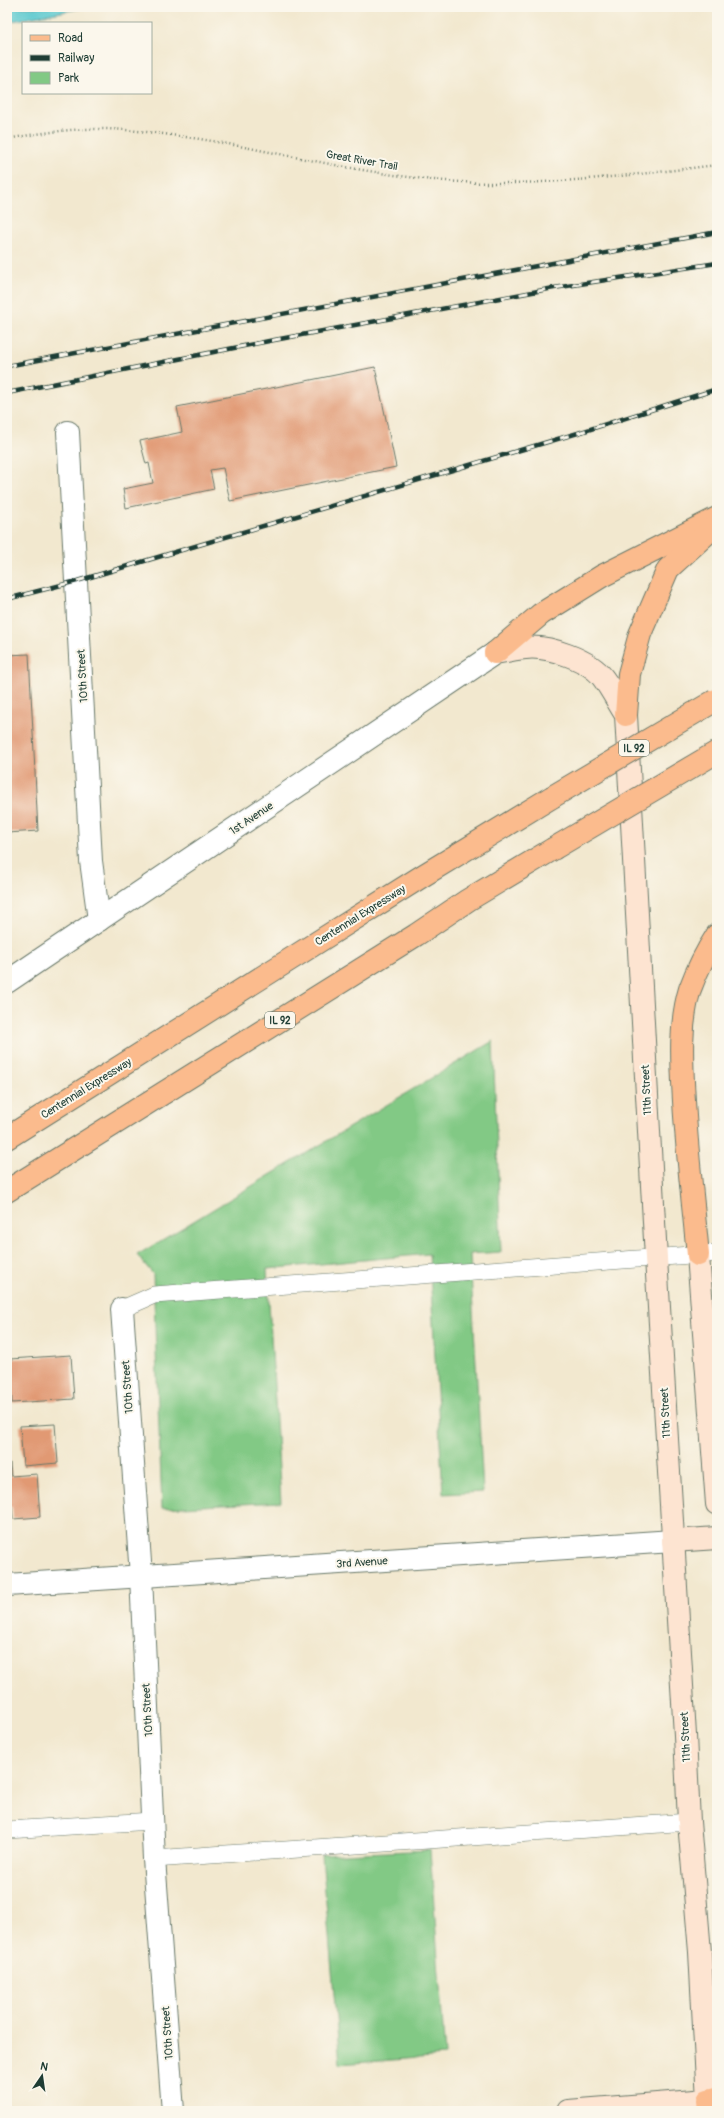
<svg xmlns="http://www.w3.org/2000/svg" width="724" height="2118" font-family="Pangolin,sans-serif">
  <rect width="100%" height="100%" fill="#fbf7ec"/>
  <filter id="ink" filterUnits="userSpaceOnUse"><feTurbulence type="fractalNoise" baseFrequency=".025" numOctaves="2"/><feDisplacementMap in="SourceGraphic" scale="8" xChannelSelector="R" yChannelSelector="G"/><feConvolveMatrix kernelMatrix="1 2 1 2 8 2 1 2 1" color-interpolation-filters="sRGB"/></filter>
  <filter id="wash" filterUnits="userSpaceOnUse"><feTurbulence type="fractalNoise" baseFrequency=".012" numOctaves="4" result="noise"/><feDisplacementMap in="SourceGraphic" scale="16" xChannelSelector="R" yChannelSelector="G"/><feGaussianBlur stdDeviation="0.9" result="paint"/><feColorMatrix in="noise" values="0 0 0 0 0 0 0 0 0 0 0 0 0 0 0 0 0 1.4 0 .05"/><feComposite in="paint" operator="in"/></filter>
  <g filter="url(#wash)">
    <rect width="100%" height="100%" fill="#f2e8cf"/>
    <g fill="#82c985" stroke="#50835c">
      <polygon points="493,1041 501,1252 470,1254 483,1492 443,1494 429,1254 267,1269 281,1502 162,1508 153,1274 137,1255"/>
      <polygon points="430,1850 445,2056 340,2064 322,1855"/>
    </g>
    <polygon fill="#5cc9cf" stroke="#3e8382" points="7,7 89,7 7,22"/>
    <g id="blocks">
      <g fill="#e19973">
        <polygon points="375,367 396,467 230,501 223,468 210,470 214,489 126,508 123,489 153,483 149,463 146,464 140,441 182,432 177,407"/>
        <polygon points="29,654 38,831 7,833 7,655"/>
        <polygon points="71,1355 74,1399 12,1403 10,1359"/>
        <polygon points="55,1424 58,1463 23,1466 20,1426"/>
        <polygon points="7,1463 10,1463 11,1476 37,1474 40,1517 13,1519 12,1507 7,1508"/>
      </g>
    </g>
  </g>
  <g filter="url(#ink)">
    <use href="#blocks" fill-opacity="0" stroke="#69796a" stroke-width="1"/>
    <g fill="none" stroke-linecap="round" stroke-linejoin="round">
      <g stroke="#69796a" stroke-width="18">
        <g id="lane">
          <polyline points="122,1309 154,1295 717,1253"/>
          <polyline points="7,1830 152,1821"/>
          <polyline points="154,1859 689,1822"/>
        </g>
      </g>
      <g stroke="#69796a" stroke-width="24">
        <g id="street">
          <polyline points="68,432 91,861 99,920"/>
          <polyline points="7,982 495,653"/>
          <polyline points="122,1309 141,1576 154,1859 173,2111"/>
          <polyline points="7,1585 673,1541"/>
        </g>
      </g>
      <g stroke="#69796a" stroke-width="24">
        <g id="secondary">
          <path d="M 495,653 C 505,651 515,649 525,648 C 548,645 590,660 603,678 C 612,690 618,703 626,715 L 656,1258 L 685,1735 L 689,1822 L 700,1952 L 708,2100 L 568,2111"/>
          <polyline points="698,1255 717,1504"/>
          <polyline points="673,1541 717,1538"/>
        </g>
      </g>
      <g stroke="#69796a" stroke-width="24">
        <polyline id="primary" points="709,2111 708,2100 717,2098"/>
      </g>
      <g stroke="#69796a" stroke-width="24">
        <g id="highway">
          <polyline points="495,653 541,614 602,576 717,518"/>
          <polyline points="626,715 629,674 640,634 668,569 715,526"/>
          <polyline points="7,1138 424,875 552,797"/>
          <polyline points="7,1191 416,935 468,900 553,849"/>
          <path d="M 698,1255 C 693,1203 687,1152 684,1101 C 682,1064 679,1025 690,989 C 697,970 706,952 717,935"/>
        </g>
      </g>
      <path stroke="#69796a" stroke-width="2.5" stroke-dasharray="1 3" stroke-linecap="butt" d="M 7,139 C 34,134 61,130 89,129 C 126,128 163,134 200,139 C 278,152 355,172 434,180 C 528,189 623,176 717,165"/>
      <use href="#lane" stroke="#fff" stroke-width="17"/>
      <use href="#street" stroke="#fff" stroke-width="22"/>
      <use href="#secondary" stroke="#fde4d1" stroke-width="22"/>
      <use href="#primary" stroke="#fbbb8d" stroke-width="22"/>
      <use href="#highway" stroke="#fbbb8d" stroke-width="22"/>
      <g stroke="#1f3d34" stroke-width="4.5">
        <g id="rail">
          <polyline points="7,366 717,232"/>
          <polyline points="7,393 269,341 554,288 717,263"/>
          <polyline points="7,599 77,581 578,433 717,389"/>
        </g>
      </g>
      <use href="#rail" stroke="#fbf7ec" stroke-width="3" stroke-dasharray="9" stroke-linecap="butt"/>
      <g stroke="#69796a" stroke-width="24" stroke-linecap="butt">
        <g id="highway-bridge">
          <polyline points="552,797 716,700"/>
          <polyline points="553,849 717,752"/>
        </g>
      </g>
      <use href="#highway-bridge" stroke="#fbbb8d" stroke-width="22"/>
    </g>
  </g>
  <g text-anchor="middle" stroke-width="4" stroke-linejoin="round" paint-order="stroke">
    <g fill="#fbf7ec" stroke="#61756b" stroke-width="1">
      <rect x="619" y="740" width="30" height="16" rx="3"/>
      <rect x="265" y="1012" width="30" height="16" rx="3"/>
    </g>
    <g font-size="10" font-weight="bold" fill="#1f3d34">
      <text x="634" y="752">IL 92</text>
      <text x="280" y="1024">IL 92</text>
    </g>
    <g font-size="11" fill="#1f3d34" stroke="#fbf7ec">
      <text transform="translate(362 160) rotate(10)" y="4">Great River Trail</text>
      <text transform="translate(82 676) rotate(-93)" y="4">10th Street</text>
      <text transform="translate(251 818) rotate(-34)" y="4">1st Avenue</text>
      <text transform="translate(360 915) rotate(-32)" y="4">Centennial Expressway</text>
      <text transform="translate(86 1088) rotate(-32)" y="4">Centennial Expressway</text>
      <text transform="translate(646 1090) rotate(-93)" y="4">11th Street</text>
      <text transform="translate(127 1387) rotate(-94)" y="4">10th Street</text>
      <text transform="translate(665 1413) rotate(-93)" y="4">11th Street</text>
      <text transform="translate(362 1562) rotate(-4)" y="4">3rd Avenue</text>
      <text transform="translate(147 1710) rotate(-93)" y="4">10th Street</text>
      <text transform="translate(685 1737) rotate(-93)" y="4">11th Street</text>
      <text transform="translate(167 2033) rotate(-94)" y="4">10th Street</text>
    </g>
  </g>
  <rect width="724" height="2118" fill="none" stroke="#fbf7ec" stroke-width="24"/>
  <rect x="22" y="22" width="130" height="72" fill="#fbf7ec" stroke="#a3ada2"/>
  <rect x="30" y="35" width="20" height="6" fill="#fbbb8d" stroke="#a3ada2"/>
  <text x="58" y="42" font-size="12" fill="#1f3d34">Road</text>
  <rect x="30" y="55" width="20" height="6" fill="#1f3d34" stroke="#a3ada2"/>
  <text x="58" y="62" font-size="12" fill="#1f3d34">Railway</text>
  <rect x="30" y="72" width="20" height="12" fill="#82c985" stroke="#a3ada2"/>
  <text x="58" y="82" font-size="12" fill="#1f3d34">Park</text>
  <g transform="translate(42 2076) rotate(13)" stroke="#fbf7ec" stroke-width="3" paint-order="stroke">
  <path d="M0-3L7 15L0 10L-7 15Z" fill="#1f3d34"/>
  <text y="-6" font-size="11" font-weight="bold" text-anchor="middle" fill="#1f3d34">N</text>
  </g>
</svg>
